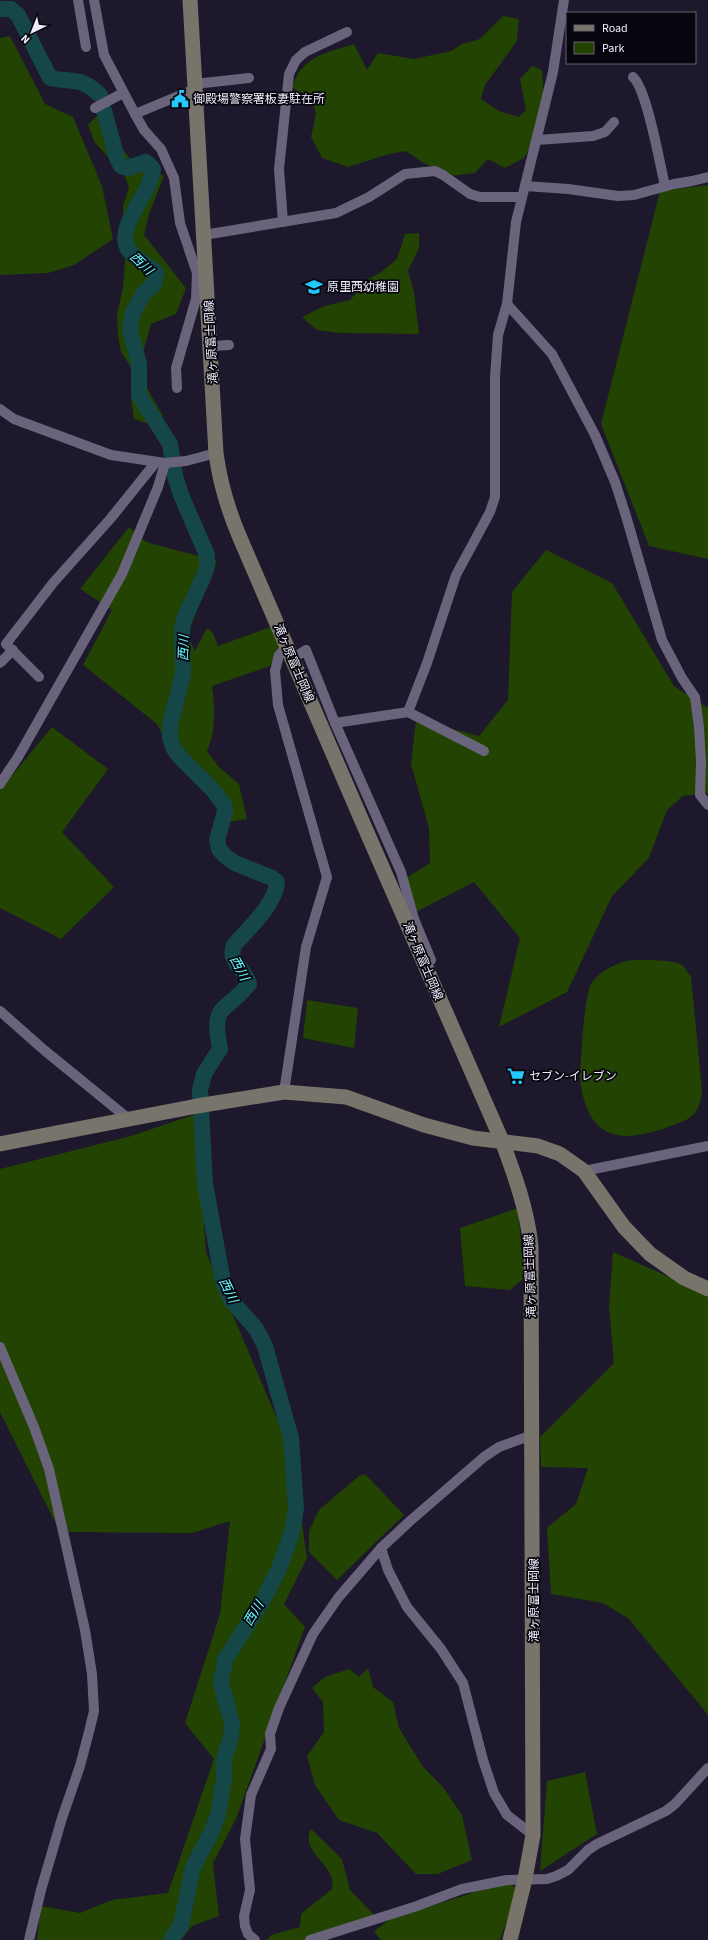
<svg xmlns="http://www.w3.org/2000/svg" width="708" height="1940" font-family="'Source Sans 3','Noto Sans JP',sans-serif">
  <rect width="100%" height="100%" fill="#1d182c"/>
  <g fill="#224301">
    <path d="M 503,16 L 519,19 L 517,41 L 485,85 L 481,99 L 499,111 L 519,117 L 526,110 L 520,79 L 532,66 L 542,70 L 544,96 L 529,150 L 524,158 L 505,168 L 488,159 L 475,173 L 451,176 L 422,162 L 406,151 L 389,154 L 348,167 L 322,158 L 311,137 L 316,113 L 309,96 L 292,88 C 301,56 326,53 354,44 L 367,70 L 378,53 L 414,59 L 451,51 L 462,44 L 480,39 Z"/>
    <polygon points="10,36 45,104 73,117 102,186 113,239 74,265 48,273 0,275 0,38"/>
    <polygon points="97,116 132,161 164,176 149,214 144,235 186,288 176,314 151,324 140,363 147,388 163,416 146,423 134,419 131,399 134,372 121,352 118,336 117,314 123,288 125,260 123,206 129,187 123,172 95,143 88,125"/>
    <polygon points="708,185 708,559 649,546 601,424 660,191"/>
    <polygon points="419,233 419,248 408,271 414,292 419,334 341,333 317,330 302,317 324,306 350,300 368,279 380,273 397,259 405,234"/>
    <path d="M 129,527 L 146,542 L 217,561 L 187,635 L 195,651 L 207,628 L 213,633 L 218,646 L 273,626 L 279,647 L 270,666 L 212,686 C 215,706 216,732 207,751 L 219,767 L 239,784 L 247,819 L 229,822 L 217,799 L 175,760 L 157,724 L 83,665 L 112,610 L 80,589 Z"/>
    <polygon points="546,550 612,583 674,686 708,708 708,793 683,796 667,810 649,858 612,896 567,992 499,1027 520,938 474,882 416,912 401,881 430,863 429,828 411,764 416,719 479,736 508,700 512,592"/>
    <polygon points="52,727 108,769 62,832 114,887 61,939 0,908 0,790"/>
    <path d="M 632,960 C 642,960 676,959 683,966 C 686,968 687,973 691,976 L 702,1091 C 699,1116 691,1119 668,1127 C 623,1143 590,1142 581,1086 C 579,1074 581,1059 582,1047 C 582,1035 586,993 591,984 C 599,971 618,962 632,960 Z"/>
    <polygon points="307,1000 358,1008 354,1048 303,1038"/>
    <polygon points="196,1114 206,1252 292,1454 307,1558 284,1604 305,1627 236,1819 213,1863 219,1916 192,1926 181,1940 37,1940 41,1906 80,1913 112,1900 168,1893 214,1759 185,1723 220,1614 230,1521 192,1533 60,1532 0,1412 0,1169 131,1136"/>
    <polygon points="518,1208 524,1278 510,1290 465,1286 460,1228"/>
    <polygon points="613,1252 708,1294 708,1715 629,1619 603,1603 551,1594 547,1528 576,1504 588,1468 541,1467 540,1437 614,1363 609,1306"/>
    <polygon points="365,1474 404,1515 337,1580 309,1552 309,1531 319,1510 359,1476"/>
    <polygon points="368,1668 373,1687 393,1702 399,1728 423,1767 443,1787 462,1815 472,1860 438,1874 416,1874 377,1833 339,1820 315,1785 307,1756 324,1732 323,1702 312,1688 325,1677 349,1669 359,1677"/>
    <polygon points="585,1772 597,1834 540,1871 547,1781"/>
    <path d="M 311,1829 L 342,1859 L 350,1890 L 375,1916 L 329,1929 L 305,1940 L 267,1940 L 271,1935 L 300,1927 L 301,1914 L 332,1889 C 332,1885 333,1880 331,1876 C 325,1860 301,1848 311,1829 Z"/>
    <polygon points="506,1883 518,1888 500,1940 381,1940 374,1931 389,1920 484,1889"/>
  </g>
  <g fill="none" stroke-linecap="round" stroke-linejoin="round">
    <g stroke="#164748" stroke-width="16">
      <path d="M 0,9 L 11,9 L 18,15 L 50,78 C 74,83 80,76 100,95"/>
      <path d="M 104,111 L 117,158 L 121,166 L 127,168 L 146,162 L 153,169 C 151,195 115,225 128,249 C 132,257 149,265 156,273 L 154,284 L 144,293 L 133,312 L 130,330 L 139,364 L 139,395 L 170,444 L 175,476 L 181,495 L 207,555 L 207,566 L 203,578 L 184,619 L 182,629 L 183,674 L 170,725 L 170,738 L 174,749 L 181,758 L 213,790 L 224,805 L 225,812 L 217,840 L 219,849 L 225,856 L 235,863 L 272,878 L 277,882 C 276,904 248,929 234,945 C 227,962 245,968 249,984 C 224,1015 211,1001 220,1049 L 204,1074 L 200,1090 L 205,1184 L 223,1282 L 231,1300 L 257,1330 L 265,1346 L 291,1438 L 296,1508 L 292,1532 L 279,1569 L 264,1598 L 225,1660 L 221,1683 L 232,1724 L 231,1737 L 224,1759 L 224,1778 L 218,1815 L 211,1833 L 193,1867 L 181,1925 L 171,1940"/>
    </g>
    <g stroke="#69647c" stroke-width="10">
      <polyline points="78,0 86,47"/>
      <polyline points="94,0 104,55 135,114 144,130 161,149 174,178 180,223 197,273 206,273"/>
      <path d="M 633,77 C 647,89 660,165 665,186"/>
      <polyline points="195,84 249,78"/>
      <polyline points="95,108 123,93"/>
      <polyline points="135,114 195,89"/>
      <polyline points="537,140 593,136 605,132 614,122"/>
      <polyline points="525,186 568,189 618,196 634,195 674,184 692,181 708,177"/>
      <polyline points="283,222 279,169 289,74 296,60 305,52 347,32"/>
      <polyline points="204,235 336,213 369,197 405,174 435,171 443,175 470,194 480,197 522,197"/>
      <polyline points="507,304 552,354 595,435 615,482 626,516 662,640 682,678 695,697 699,727 701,762 700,795 708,805"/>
      <polyline points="212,346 229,345"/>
      <polyline points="177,388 176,368 196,299 197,273"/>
      <polyline points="0,409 14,419 111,455 165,463 186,461 216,453"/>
      <polyline points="292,659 306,650 335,723 401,872 414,919 431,960"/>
      <polyline points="0,663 13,650"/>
      <polyline points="39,677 6,644 53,583 111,518 156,462"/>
      <polyline points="335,723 408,712"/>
      <polyline points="484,751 408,712 427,663 456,575 490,512 495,497 495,377 498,335 507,304 516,222 553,72 564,0"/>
      <polyline points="0,784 18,757 122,574 158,487 165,463"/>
      <polyline points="0,1011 44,1050 130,1120"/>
      <polyline points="284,1092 306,947 327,877 278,705 275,671 279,655 287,647"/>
      <polyline points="584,1171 708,1146"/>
      <polyline points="0,1347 34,1427 49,1469 85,1630 92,1674 94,1711 89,1732 80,1766 62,1818 41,1890 29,1940"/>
      <polyline points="381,1548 388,1570 407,1607 441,1649 463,1683 483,1760 494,1793 507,1815 533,1835"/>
      <polyline points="255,1940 248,1934 245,1926 244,1916 250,1890 245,1839 251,1795 271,1749 270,1734 279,1708 313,1634 338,1598 381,1548 410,1521 484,1457 499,1447 532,1435"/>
      <polyline points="310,1940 417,1906 462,1889 507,1880 547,1879 556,1876 568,1870 588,1850 597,1844 666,1811 675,1804 708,1768"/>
    </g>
    <g stroke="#78746b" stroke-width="15">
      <path d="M 190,0 L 216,453 C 220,484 228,510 240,538 L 362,821 L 502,1141 C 515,1176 527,1209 531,1246 L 533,1835 L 525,1879 L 510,1940"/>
      <polyline points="0,1144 197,1106 284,1092 346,1097 424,1125 473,1138 538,1146 560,1154 584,1171 624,1227 650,1254 684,1278 708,1289"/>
    </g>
  </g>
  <defs>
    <g id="civic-bare" transform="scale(1.38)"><path d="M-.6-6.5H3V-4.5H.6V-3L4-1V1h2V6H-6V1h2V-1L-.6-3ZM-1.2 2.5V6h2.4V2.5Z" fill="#24c9fe" stroke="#07050d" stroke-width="2.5" paint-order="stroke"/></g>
    <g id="school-bare" transform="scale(1.38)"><path d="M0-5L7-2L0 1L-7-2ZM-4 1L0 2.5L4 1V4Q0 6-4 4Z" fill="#24c9fe" stroke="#07050d" stroke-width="2.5" paint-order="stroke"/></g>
    <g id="supermarket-bare" transform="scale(1.38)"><path d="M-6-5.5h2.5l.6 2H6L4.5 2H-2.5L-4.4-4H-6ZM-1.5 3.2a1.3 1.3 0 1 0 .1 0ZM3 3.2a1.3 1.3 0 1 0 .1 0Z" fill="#24c9fe" stroke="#07050d" stroke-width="2.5" paint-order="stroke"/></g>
  </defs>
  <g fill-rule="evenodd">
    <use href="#civic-bare" x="180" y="99"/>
    <use href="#school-bare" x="314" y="287"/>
    <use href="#supermarket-bare" x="516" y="1076"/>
  </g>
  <g text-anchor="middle" stroke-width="3.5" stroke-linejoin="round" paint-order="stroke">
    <g font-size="12" fill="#f0edfb" stroke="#07050d" text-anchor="start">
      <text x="193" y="103">御殿場警察署板妻駐在所</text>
      <text x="327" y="291">原里西幼稚園</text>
      <text x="529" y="1080">セブン-イレブン</text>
    </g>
    <g font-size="12" fill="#f0edfb" stroke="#07050d">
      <text transform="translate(211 342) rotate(-93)" y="4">滝ヶ原富士岡線</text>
      <text transform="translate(294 663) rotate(67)" y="4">滝ヶ原富士岡線</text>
      <text transform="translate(423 961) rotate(67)" y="4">滝ヶ原富士岡線</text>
      <text transform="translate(530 1276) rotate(-92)" y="4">滝ヶ原富士岡線</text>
      <text transform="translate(534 1600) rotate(-90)" y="4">滝ヶ原富士岡線</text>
    </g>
    <g font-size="13" font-style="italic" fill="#65fbfe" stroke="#07050d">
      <text transform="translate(142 263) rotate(43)" y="5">西川</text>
      <text transform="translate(183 648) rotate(-88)" y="5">西川</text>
      <text transform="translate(240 968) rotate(62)" y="5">西川</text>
      <text transform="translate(229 1290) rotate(64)" y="5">西川</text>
      <text transform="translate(253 1613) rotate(-59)" y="5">西川</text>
    </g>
  </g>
  <rect x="566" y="12" width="130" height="52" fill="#07050d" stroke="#64626c"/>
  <rect x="574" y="25" width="20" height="6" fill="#78746b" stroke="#64626c"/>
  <text x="602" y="32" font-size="12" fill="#f0edfb">Road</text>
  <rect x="574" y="42" width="20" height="12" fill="#224301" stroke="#64626c"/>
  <text x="602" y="52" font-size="12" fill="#f0edfb">Park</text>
  <g transform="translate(32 32) rotate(223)" stroke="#07050d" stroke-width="3" paint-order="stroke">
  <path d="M0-3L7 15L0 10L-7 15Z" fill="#f0edfb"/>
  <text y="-6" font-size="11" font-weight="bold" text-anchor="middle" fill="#f0edfb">N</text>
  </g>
</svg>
